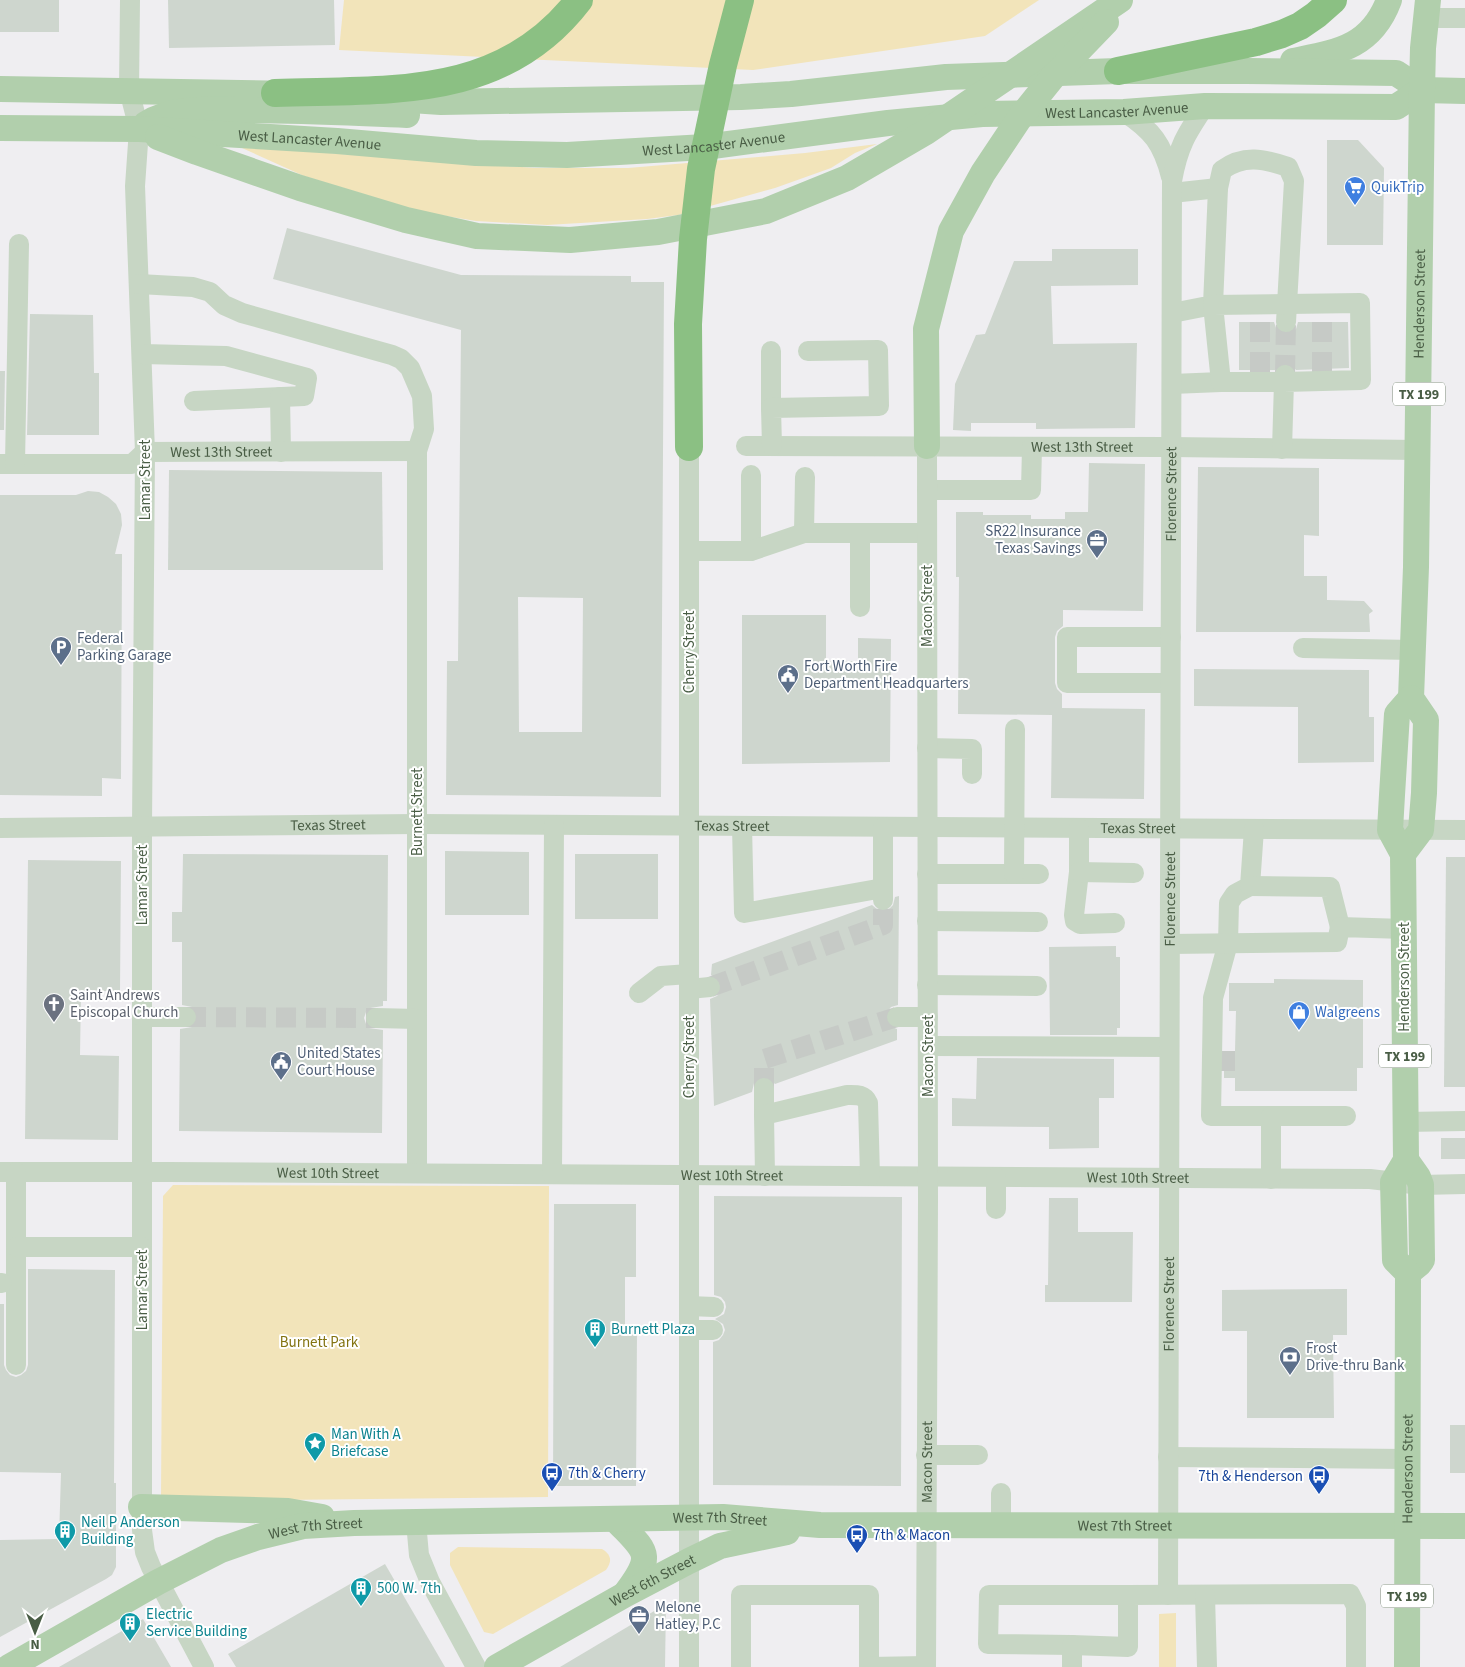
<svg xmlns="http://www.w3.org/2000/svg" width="1465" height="1667" font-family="'Source Sans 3',sans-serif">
  <rect width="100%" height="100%" fill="#efeef1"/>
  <g fill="#f2e4ba">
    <polygon points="344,0 1039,0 985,36 753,70 339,50"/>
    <polygon points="233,144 341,154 535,168 628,168 805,153 877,144 855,153 831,168 775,188 678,215 647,219 547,225 476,221 422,212 304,176"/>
    <polygon points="173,1185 549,1186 548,1497 278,1500 161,1498 163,1196"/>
    <path d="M 458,1547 L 602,1549 C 612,1555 612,1562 606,1570 L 493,1634 L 484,1632 L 450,1565 L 450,1553 Z"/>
    <polygon points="1176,1613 1176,1667 1159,1667 1159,1614"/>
  </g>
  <g fill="#ced6ce" fill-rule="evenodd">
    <rect x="0" y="0" width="59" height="32"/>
    <polygon points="168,0 334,0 335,45 169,48"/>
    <polygon points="1327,140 1358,140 1384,168 1383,245 1327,245"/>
    <path d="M 287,228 L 461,275 L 631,276 L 631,282 L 664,282 L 661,797 L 446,795 L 447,661 L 458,661 L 461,330 L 273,279 ZM 518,597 L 583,598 L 582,732 L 519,732 Z"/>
    <polygon points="1052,249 1138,249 1138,285 1051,286 1053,344 1137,343 1135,428 1036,429 1036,423 971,423 971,431 953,430 955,384 976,335 985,334 1014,261 1052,261"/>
    <polygon points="30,314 93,315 94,373 99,373 99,435 27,435"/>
    <polygon points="1239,322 1274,322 1276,328 1279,332 1286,334 1291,333 1296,329 1298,322 1348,322 1349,368 1296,370 1292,365 1286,363 1280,364 1275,370 1239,370"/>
    <polygon points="0,371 5,371 4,430 0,430"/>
    <polygon points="1089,463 1145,464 1143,611 1063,610 1063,626 1057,631 1055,637 1055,683 1057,689 1062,694 1062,708 1145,709 1144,799 1051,798 1052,715 958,714 959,577 956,577 956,512 983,512 983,515 1031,515 1031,519 1065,519 1065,512 1088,512"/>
    <polygon points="1198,467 1319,468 1319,536 1304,535 1304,576 1327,576 1327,600 1364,601 1373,611 1369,614 1370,632 1196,632"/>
    <polygon points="169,470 382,472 383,570 168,570"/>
    <polygon points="88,491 99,492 108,497 116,504 121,514 122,525 115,554 122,554 121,779 102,778 102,796 0,795 0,495 76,495"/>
    <polygon points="742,615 826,615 826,661 858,661 858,638 891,639 890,762 742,764"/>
    <polygon points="1194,669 1369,670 1369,717 1374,717 1374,762 1298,763 1298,707 1194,706"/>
    <polygon points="445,851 529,852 529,915 445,915"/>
    <polygon points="183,854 388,855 387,1001 383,1001 383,1006 370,1008 366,1012 364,1018 366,1024 369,1028 383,1030 382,1133 179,1131 180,1029 192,1027 196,1022 198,1017 196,1012 192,1007 182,1005 182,942 172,942 172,912 182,912"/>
    <rect x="575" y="854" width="83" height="65"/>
    <polygon points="1446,857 1465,857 1465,1087 1444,1087"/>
    <polygon points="28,860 121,861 120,991 81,991 80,1055 119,1056 118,1140 25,1139"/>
    <polygon points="899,896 898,1005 891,1007 887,1012 885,1017 887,1023 892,1027 897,1029 897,1040 775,1084 769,1078 764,1076 759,1078 754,1083 752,1092 714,1106 710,999 717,996 721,991 722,986 719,980 711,975 712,964 872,905 878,910 883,912 888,910 893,905 895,897"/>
    <polygon points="1116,946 1116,957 1120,957 1120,1028 1117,1028 1117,1035 1050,1035 1049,947"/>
    <polygon points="1274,979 1363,980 1363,1068 1357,1068 1357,1091 1235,1091 1235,1078 1224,1078 1224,1051 1235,1051 1236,1011 1229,1011 1229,983 1274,983"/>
    <polygon points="977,1058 1114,1059 1114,1098 1099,1098 1099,1148 1049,1149 1049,1127 952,1126 952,1098 976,1099"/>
    <rect x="1441" y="1138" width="24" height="21"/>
    <polygon points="714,1196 902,1197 901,1486 713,1485 713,1342 719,1340 723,1335 725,1330 723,1324 715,1319 724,1314 726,1307 725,1302 721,1297 714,1295"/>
    <polygon points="1049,1198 1078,1198 1078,1232 1133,1232 1132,1302 1045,1302 1045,1285 1048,1285"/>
    <polygon points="554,1204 636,1204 636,1277 625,1277 625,1331 637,1331 636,1486 553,1486"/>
    <polygon points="28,1269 115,1270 114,1483 116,1483 116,1567 112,1575 106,1579 0,1637 0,1540 59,1539 61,1473 0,1472 0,1304 4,1304 4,1365 6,1370 10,1375 16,1377 21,1375 26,1371 28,1365"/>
    <polygon points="1347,1289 1347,1335 1333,1335 1334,1418 1247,1418 1247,1331 1222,1331 1222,1290"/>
    <rect x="1450" y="1425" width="15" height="48"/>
    <polygon points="385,1564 445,1667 236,1667 228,1654"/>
    <polygon points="666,1604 665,1667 560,1667"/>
    <polygon points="143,1619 171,1667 59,1667"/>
  </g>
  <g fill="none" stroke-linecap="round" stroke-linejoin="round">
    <g stroke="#c6cac6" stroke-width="20" stroke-dasharray="20 10" stroke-linecap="butt">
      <polyline points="1260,322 1260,375"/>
      <polyline points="1322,322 1322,374"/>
      <polyline points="1285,375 1286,322"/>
      <polyline points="710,987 883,925 883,901"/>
      <polyline points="186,1017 376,1018"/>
      <polyline points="1225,1051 1225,1078"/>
      <polyline points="764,1088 764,1059 897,1017"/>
    </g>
    <g stroke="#c7d6c4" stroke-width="20">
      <polyline points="130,0 129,90 139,129 135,186 145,452 142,826 142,1530 145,1552 151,1567 204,1667"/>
      <polyline points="1426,18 1465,18"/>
      <path d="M 1124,112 C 1152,130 1163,144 1171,177"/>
      <polyline points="1172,193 1218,188"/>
      <polyline points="139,284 193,287 210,292 224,305 242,313 392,355 401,359 410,368 422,396 424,429 417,451 417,1173"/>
      <path d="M 1172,313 L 1213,305 L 1218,188 L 1222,170 C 1244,154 1264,159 1288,167 L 1294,181 L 1286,322"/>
      <polyline points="771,351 771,408"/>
      <polyline points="142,354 226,356 307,378 304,396 194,401"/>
      <polyline points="1172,384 1221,382"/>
      <polyline points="280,397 281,452"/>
      <path id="s1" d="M 746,446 L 1171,447 L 1418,450"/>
      <polyline points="772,446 771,408 879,406 878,350 808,351"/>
      <polyline points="1282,449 1284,382 1361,380 1360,303 1213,305 1221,382 1284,382 1285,375"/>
      <path id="s2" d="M 0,464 L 132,464 L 145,452 L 417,451"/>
      <polyline points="15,464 19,244"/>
      <polyline points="751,475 751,551"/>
      <polyline points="927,490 1031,490 1032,447"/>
      <polyline points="804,533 805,477"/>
      <polyline points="860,533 860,607"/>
      <polyline points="689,551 751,551 804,533 927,533"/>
      <polyline points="1303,648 1413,650"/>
      <polyline points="1170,683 1067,683 1067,637 1171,637"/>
      <polyline points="927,748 972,749 972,774"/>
      <polyline points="742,826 744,913 883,888"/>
      <path id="s3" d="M 0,828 L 417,824 L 1465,830"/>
      <polyline points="1079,828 1079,872 1074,915 1075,921 1080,924 1115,923"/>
      <polyline points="1254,829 1250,886 1235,894 1229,903 1228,943 1213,998 1211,1116 1271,1116"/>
      <polyline points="1079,872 1134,873"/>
      <polyline points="927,874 1039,874"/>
      <polyline points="1014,874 1015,729"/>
      <polyline points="1250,886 1330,887 1340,927"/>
      <polyline points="883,900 883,827"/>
      <polyline points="927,921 1038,922"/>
      <polyline points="1170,944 1337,942 1340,927 1404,929"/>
      <polyline points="927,985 1037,986"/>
      <polyline points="689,989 710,987"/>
      <polyline points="639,993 661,976 689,974"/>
      <polyline points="142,1017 186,1017"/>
      <polyline points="897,1017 928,1017"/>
      <polyline points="376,1018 417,1019"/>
      <polyline points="928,1046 1169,1047"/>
      <polyline points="764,1088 764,1115"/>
      <polyline points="1405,1122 1465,1121"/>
      <path id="s4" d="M 0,1172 L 168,1172 L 1370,1179 L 1421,1185 L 1465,1184"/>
      <polyline points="16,1172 16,1365"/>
      <polyline points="552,1174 554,825"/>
      <path d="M 765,1176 L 764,1115 L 847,1095 C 856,1095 864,1094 868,1103 L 870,1176"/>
      <polyline points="1271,1179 1271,1116 1346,1116"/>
      <polyline points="996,1209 996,1177"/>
      <polyline points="16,1247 142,1247"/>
      <polyline points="0,1283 2,1283"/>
      <polyline points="689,1306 714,1307"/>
      <polyline points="689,1330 713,1330"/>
      <polyline points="926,1455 978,1455"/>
      <polyline points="1168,1457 1407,1459"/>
      <polyline points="1001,1493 1001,1526"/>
      <polyline points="416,1522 419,1555 430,1582 476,1667"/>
      <polyline points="1128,1595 989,1595 988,1644 1072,1645 1128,1647 1128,1595 1350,1594 1356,1606 1356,1667"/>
      <path id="s5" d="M 1168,1595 L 1172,181 C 1178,147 1186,134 1205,106"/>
      <polyline points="1205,1596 1207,1667"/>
      <polyline points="1072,1645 1072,1667"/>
      <polyline points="689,1667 689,447"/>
      <polyline points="741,1667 741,1595 869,1595 869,1666"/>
      <polyline points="869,1667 926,1666"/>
      <path id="s6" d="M 926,1667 L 928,1199 L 927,446"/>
    </g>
    <g stroke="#b1cfac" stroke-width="26">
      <path d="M 1293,61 C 1337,52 1371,48 1389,0"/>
      <polyline points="0,89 297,94"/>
      <polyline points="381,98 441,102 741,97 791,94 946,77 1118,71 1246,71 1396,73 1422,90 1465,91"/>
      <path d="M 146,124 C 174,106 211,110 243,110 C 297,110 352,113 407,115"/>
      <path id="s7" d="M 0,128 L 139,129 L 337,141 L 476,153 L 567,155 L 705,147 L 888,123 L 982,114 L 1124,112 L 1205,106 L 1396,107 L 1422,90"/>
      <polyline points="158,137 197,152 300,188 406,220 477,236 570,240 658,232 766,211 847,178 926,132 1120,0"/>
      <polyline points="927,446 926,329 951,231 983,173 1019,119 1052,78 1106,22"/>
      <path id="s8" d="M 1403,854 L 1421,830 L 1424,793 L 1426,720 L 1411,698 L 1416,567 L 1422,90 L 1423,48 L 1428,0"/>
      <polyline points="1406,1160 1418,1177 1421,1185 1422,1260 1419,1264 1408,1273"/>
      <polyline points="141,1507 288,1511 322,1517"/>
      <path d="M 615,1519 C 646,1552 656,1553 626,1593"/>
      <path id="s9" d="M 9,1667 L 158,1582 L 221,1550 L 258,1537 L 303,1526 L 354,1523 L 723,1517 L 820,1525 L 1465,1526"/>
      <path id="s10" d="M 497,1667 L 626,1594 L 689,1561 L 720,1546 L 787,1532"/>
      <path id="s11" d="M 1407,1667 L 1408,1273 L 1395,1260 L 1393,1182 L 1406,1160 L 1403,854 L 1390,830 L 1392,795 L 1397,714 L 1411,698"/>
    </g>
    <g stroke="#8bc083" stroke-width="28">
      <polyline points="1118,71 1256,42 1282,34 1300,26 1316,15 1333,0"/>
      <path d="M 275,93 C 388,89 502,101 579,0"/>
      <polyline points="689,447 688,324 693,239 701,169 723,65 740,0"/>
    </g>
  </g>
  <defs>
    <g id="supermarket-pin" transform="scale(1.125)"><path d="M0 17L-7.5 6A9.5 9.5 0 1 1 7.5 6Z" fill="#3f7fe0" stroke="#fff"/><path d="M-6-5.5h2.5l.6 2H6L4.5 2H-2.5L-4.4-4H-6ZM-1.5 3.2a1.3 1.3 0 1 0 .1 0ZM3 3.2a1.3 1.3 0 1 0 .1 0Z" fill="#fff"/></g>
    <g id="office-pin" transform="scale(1.125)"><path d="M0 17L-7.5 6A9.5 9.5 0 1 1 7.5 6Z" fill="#5c6f8a" stroke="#fff"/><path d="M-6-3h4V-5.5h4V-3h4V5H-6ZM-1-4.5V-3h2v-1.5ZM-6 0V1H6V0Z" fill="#fff"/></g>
    <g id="parking-pin" transform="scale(1.125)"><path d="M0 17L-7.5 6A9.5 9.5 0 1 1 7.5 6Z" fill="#5c6f8a" stroke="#fff"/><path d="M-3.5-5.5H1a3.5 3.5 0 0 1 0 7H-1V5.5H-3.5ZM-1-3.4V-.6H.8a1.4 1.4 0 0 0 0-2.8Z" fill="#fff"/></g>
    <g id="civic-pin" transform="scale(1.125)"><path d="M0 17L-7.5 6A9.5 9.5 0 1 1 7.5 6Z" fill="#5c6f8a" stroke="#fff"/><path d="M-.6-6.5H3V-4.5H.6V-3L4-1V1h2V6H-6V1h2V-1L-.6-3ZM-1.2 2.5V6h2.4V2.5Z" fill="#fff"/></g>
    <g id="church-pin" transform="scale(1.125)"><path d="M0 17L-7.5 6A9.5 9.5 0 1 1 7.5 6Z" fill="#6b7280" stroke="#fff"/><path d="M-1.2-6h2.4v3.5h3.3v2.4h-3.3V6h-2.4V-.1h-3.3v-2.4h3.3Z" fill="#fff"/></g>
    <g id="shop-pin" transform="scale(1.125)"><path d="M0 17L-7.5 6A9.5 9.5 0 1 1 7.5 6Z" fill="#3f7fe0" stroke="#fff"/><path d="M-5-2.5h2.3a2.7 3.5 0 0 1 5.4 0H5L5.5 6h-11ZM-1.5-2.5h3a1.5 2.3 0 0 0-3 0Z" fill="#fff"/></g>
    <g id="building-pin" transform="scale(1.125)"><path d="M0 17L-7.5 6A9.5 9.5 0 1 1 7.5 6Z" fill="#0f9aa8" stroke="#fff"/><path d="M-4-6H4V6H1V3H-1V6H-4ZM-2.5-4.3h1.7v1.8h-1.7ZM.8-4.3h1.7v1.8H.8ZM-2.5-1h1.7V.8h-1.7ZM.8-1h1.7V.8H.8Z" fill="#fff"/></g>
    <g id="bank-pin" transform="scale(1.125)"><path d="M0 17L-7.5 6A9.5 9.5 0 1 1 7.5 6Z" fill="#5c6f8a" stroke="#fff"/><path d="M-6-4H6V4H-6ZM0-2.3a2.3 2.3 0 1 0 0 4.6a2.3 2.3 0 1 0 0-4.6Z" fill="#fff"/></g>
    <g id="sight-pin" transform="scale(1.125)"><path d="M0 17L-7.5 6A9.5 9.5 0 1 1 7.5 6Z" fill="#0f9aa8" stroke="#fff"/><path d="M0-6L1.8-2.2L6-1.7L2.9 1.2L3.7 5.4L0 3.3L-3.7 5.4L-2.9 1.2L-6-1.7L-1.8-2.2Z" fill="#fff"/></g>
    <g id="bus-pin" transform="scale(1.125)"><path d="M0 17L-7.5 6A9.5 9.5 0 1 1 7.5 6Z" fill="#1a4fb4" stroke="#fff"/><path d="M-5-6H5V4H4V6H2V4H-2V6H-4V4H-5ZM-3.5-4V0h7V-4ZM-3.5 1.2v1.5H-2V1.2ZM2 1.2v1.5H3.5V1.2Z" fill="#fff"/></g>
  </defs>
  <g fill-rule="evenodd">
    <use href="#supermarket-pin" x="1355" y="187"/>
    <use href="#office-pin" x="1097" y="540"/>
    <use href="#parking-pin" x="61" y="647"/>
    <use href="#civic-pin" x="788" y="675"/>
    <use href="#church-pin" x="54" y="1004"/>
    <use href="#shop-pin" x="1299" y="1012"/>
    <use href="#civic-pin" x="281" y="1062"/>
    <use href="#building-pin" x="595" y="1329"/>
    <use href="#bank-pin" x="1290" y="1357"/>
    <use href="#sight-pin" x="315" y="1443"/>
    <use href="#bus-pin" x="552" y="1473"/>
    <use href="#bus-pin" x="1319" y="1476"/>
    <use href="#building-pin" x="65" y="1531"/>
    <use href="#bus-pin" x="857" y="1535"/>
    <use href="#building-pin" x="361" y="1588"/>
    <use href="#office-pin" x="639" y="1616"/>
    <use href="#building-pin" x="130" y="1623"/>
  </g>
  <g text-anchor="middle" stroke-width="4" stroke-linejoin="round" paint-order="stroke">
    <g fill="#fff" stroke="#808e7d" stroke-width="1">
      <rect x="1393" y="382.5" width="52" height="23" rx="4"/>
      <rect x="1379" y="1044.5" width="52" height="23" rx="4"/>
      <rect x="1381" y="1584.5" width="52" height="23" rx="4"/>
    </g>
    <g font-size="14" font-weight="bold" fill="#495d45">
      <text x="1419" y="399">TX 199</text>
      <text x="1405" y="1061">TX 199</text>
      <text x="1407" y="1601">TX 199</text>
    </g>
    <g font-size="15" fill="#495d45" stroke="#fff">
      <text dy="5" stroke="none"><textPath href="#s7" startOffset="1120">West Lancaster Avenue</textPath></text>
      <text dy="5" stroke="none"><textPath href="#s7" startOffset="310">West Lancaster Avenue</textPath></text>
      <text dy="5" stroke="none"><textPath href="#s7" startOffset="715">West Lancaster Avenue</textPath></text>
      <text dy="5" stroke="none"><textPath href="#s8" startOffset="561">Henderson Street</textPath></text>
      <text dy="5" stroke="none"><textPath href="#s1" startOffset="336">West 13th Street</textPath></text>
      <text dy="5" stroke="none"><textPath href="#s2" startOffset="226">West 13th Street</textPath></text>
      <text transform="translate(145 480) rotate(-90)" y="5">Lamar Street</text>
      <text dy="5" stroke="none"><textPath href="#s5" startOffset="1101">Florence Street</textPath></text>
      <text transform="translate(927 606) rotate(-90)" y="5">Macon Street</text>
      <text transform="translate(689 652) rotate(-90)" y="5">Cherry Street</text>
      <text transform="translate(417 812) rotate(-90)" y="5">Burnett Street</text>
      <text dy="5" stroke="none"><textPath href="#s3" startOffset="328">Texas Street</textPath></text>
      <text dy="5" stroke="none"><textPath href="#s3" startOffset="732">Texas Street</textPath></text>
      <text dy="5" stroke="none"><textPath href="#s3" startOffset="1138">Texas Street</textPath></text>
      <text transform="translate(142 885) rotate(-90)" y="5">Lamar Street</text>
      <text dy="5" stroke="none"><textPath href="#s5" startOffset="696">Florence Street</textPath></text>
      <text transform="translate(1404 977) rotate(-90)" y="5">Henderson Street</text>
      <text transform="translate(928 1056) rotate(-90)" y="5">Macon Street</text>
      <text transform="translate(689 1057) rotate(-90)" y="5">Cherry Street</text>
      <text dy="5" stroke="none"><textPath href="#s4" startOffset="328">West 10th Street</textPath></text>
      <text dy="5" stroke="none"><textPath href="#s4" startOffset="732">West 10th Street</textPath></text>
      <text dy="5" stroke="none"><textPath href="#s4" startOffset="1138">West 10th Street</textPath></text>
      <text transform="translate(142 1290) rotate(-90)" y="5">Lamar Street</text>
      <text dy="5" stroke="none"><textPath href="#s5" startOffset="291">Florence Street</textPath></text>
      <text dy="5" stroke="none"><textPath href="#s6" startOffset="205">Macon Street</textPath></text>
      <text dy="5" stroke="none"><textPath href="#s11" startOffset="198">Henderson Street</textPath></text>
      <text dy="5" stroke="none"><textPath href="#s9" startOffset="745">West 7th Street</textPath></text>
      <text dy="5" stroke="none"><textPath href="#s9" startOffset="1150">West 7th Street</textPath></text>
      <text dy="5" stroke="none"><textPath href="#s9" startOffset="340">West 7th Street</textPath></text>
      <text dy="5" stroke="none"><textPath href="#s10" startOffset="178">West 6th Street</textPath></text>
    </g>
    <g font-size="15" fill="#366cbe" stroke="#fff" text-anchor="start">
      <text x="1371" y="192">QuikTrip</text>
      <text x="1315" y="1017">Walgreens</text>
    </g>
    <g font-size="15" fill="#4e5e75" stroke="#fff" text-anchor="start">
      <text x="1081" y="536" text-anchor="end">SR22 Insurance<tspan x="1081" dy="17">Texas Savings</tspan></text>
      <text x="77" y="643">Federal<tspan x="77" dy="17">Parking Garage</tspan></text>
      <text x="804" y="671">Fort Worth Fire<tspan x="804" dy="17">Department Headquarters</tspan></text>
      <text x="297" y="1058">United States<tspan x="297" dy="17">Court House</tspan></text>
      <text x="1306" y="1353">Frost<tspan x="1306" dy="17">Drive-thru Bank</tspan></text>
      <text x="655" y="1612">Melone<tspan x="655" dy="17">Hatley, P.C</tspan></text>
    </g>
    <g font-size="15" fill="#5b616d" stroke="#fff" text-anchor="start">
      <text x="70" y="1000">Saint Andrews<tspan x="70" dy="17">Episcopal Church</tspan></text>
    </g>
    <g font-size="15" fill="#0d838f" stroke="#fff" text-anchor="start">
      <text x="611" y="1334">Burnett Plaza</text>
      <text x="331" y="1439">Man With A<tspan x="331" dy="17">Briefcase</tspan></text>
      <text x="81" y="1527">Neil P Anderson<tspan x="81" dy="17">Building</tspan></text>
      <text x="377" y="1593">500 W. 7th</text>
      <text x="146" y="1619">Electric<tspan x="146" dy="17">Service Building</tspan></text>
    </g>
    <g font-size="15" fill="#837311" stroke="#fff">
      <text x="319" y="1347">Burnett Park</text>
    </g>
    <g font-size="15" fill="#164399" stroke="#fff" text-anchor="start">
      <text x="568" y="1478">7th &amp; Cherry</text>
      <text x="1303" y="1481" text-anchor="end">7th &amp; Henderson</text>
      <text x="873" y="1540">7th &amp; Macon</text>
    </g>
  </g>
  <g transform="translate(35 1632) rotate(180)" stroke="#ffffff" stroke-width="4" paint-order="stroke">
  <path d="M0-4L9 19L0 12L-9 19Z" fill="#495d45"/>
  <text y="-8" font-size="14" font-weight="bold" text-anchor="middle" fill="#495d45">N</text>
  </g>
</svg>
